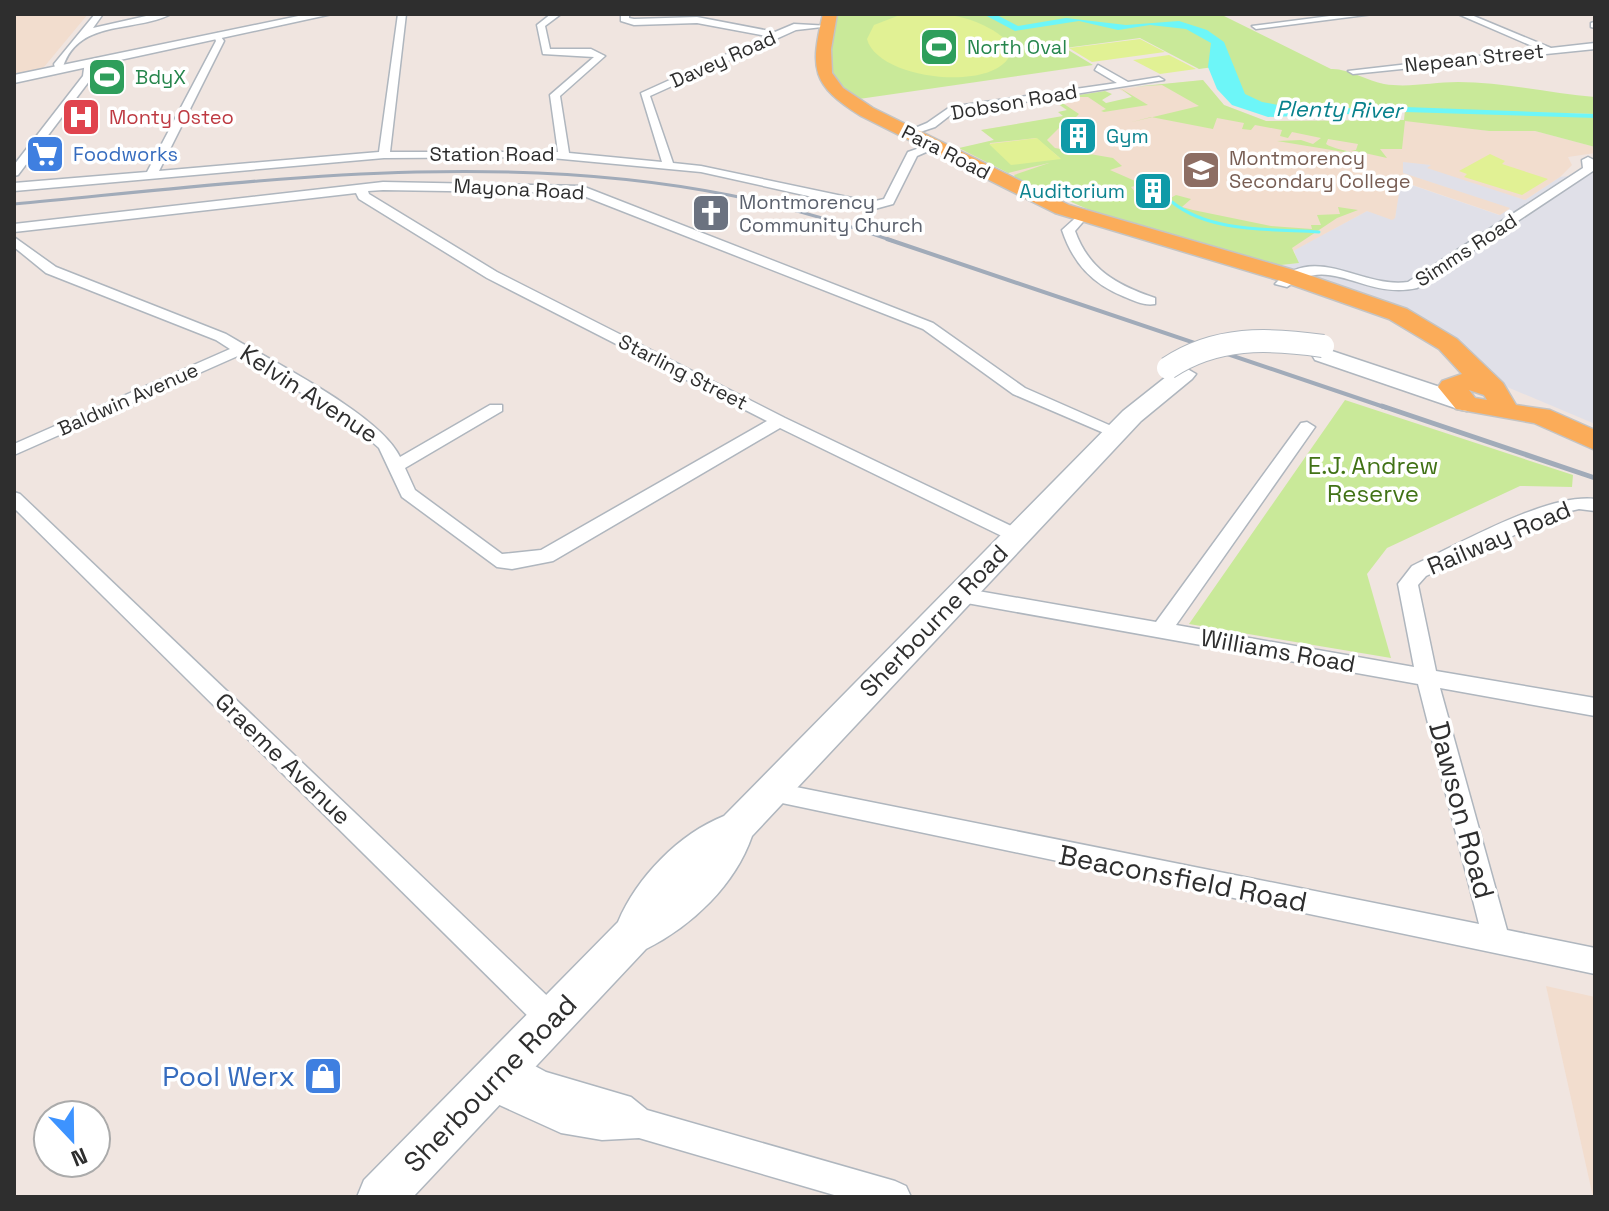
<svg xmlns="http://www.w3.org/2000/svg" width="1609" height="1211" font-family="'Space Grotesk',sans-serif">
  <rect width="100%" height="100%" fill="#f0e5e0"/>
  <polygon fill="#e0e0e8" points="1402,161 1432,165 1525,200 1560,177 1595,173 1595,424 1493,381 1452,342 1274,266 1298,263 1294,250 1367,211 1395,218 1400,181 1499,215 1510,209 1402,173"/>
  <g fill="#f2ddce">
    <polygon points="14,14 88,14 44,67 14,75"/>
    <polygon points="1203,80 1224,105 1266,121 1418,121 1489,131 1535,131 1595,147 1595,153 1568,157 1572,165 1560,177 1525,200 1427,168 1431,165 1403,162 1403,173 1510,208 1500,215 1401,181 1395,218 1392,220 1367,211 1280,258 1150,228 1092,211 958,149 994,140 981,130 1073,115 1051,99 1085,94 1110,109 1143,103 1119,89"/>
    <polygon points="1546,986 1595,997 1595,1197 1593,1197"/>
  </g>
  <g fill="#c9e999" fill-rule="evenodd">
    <path d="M 836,14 L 1220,14 L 1331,69 C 1347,68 1368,81 1384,84 C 1409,88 1433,82 1458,82 C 1503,82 1550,93 1595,97 L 1595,114 L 1405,109 L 1595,116 L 1595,147 L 1535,131 L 1489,131 L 1405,121 L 1402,149 L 1380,149 L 1387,158 L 1351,150 L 1356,150 L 1358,144 L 1328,139 L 1326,144 C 1331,148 1349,151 1356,154 L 1277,141 L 1301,140 L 1313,144 L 1321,138 L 1292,132 L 1288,138 L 1280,136 L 1282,130 L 1255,125 L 1251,130 L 1242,129 L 1244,123 L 1217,118 L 1213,129 L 1151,117 L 1132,122 L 1199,106 L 1162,85 L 1132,87 L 1203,80 L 1224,105 L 1266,121 L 1404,120 L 1405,110 L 1311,112 L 1244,102 L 1221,66 L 1199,69 L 1140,38 L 1065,48 L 1093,65 L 859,99 L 835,84 L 827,70 Z"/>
    <polygon points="1120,88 1148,105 1104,112 1101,111 1106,109 1088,97 1066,97 1105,91 1112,94 1102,100 1106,103 1132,97"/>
    <path d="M 1055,98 L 1079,114 L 1073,120 L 1098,123 L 1068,125 L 1072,119 L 1061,118 L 1067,120 L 1047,140 L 1055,148 L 1113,158 L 1122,166 L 1110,170 L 1142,184 L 1131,187 L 1139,197 L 1167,200 L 1176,195 L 1191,199 L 1182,207 L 1193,210 L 1271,226 L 1312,229 L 1311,225 L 1321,225 L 1317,215 L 1340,214 L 1338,207 L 1358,210 L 1337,218 L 1292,248 L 1299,263 L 1272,266 L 1092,211 L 1016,178 L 1014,175 L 1049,163 L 1008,173 L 959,148 L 994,140 L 981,130 L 1063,116 L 1058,112 L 1067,110 L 1051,99 ZM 1036,138 L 1060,158 L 990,144 L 990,143 Z"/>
    <polygon points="1345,400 1573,475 1572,487 1520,486 1387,548 1367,574 1391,658 1189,624"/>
  </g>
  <g fill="#e1f194">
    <path d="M 900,15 C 936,10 978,15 1006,40 L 1009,57 C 989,92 877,79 867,39 L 874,25 Z"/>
    <polygon points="1140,39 1165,52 1092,62 1069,48"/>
    <polygon points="1169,55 1196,69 1160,74 1133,60"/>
    <polygon points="1037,138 1061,159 1011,165 989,144"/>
    <polygon points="1490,154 1505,161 1502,164 1548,179 1522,195 1464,177 1467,174 1459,171"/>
  </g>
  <polygon fill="#6df6f8" points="983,14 995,14 1018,26 1066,18 1126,25 1179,21 1207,30 1224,42 1245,94 1262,102 1301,109 1405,107 1595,114 1595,118 1405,112 1268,117 1232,105 1217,89 1208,67 1211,43 1186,29 1150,25 1118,30 1079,21 1015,31"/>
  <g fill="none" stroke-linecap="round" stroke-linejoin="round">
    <path stroke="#6df6f8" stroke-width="3" d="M 1172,202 C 1210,233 1272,229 1319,232"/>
    <g stroke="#afb6be" stroke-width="3">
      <g id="street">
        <path d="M 95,14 L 103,14 L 93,28 L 155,14 L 171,14 C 135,33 75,18 62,71 L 56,71 L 54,64 Z"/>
        <polygon points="398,14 406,14 390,152 558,152 550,95 594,57 543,54 537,25 551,14 561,14 545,26 550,49 591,49 605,56 560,96 569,153 662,162 641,93 767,36 697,23 634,25 621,21 621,14 629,14 629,18 634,19 697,17 775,32 794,24 831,26 796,30 650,96 673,163 701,166 871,202 884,199 908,152 934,143 940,146 917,156 893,204 871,210 701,172 541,157 384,158 14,191 14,183 147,172 216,41 214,36 218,33 224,41 159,171 379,152"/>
        <polygon points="1345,14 1373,14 1256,29 1252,26"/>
        <polygon points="1458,14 1469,14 1551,48 1595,43 1595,49 1353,74 1348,71 1539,49"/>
        <polygon points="1594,22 1595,28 1591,27 1591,23"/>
        <polygon points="85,61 91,61 96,67 93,76 18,175 14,176 14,165 83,76"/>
        <polygon points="1098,65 1128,82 1159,77 1164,80 953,113 935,127 908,136 903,133 927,123 950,107 1117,83 1095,70"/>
        <path d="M 1588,157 L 1594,160 L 1593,171 L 1417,288 C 1363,300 1331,253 1287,287 L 1275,284 C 1315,242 1362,289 1408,282 L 1583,168 L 1582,160 Z"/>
        <path d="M 383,182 L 582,186 L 933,323 L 1025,388 L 1125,432 L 1117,437 L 1111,436 L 1013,394 L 923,329 L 576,193 L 383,190 L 368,191 L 369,194 L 497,272 L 785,418 L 1024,532 L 1026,536 L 1017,542 L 1010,540 L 780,428 L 553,561 L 512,569 L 497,567 L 402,497 L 379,448 L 352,424 L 240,355 L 14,455 L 14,444 L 230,349 L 216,340 L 46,273 L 14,247 L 14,237 L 56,267 L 226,334 C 269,360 380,414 400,457 L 490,405 L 502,405 L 502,411 L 405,468 L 415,490 L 502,554 L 541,550 L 767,421 L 487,278 L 359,199 L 356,193 L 14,232 L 14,224 Z"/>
        <path d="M 1082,212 L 1088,216 L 1075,231 C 1089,270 1117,285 1155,298 L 1155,304 C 1145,306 1134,301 1125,297 C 1092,284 1073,263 1062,230 Z"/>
        <path d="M 1307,422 L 1315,427 L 1176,625 L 1414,667 L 1398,584 L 1412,566 C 1458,545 1547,493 1595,499 L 1595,511 L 1579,509 L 1562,513 L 1426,576 L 1418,585 L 1436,671 L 1595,698 L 1595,716 L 1440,688 L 1507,930 L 1595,948 L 1595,974 L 763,799 L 759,792 L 763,785 L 771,782 L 1479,924 L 1418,684 L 961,602 L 951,595 L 961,588 L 1156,622 L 1301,423 Z"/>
        <polygon points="14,492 20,494 561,1009 565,1019 561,1029 551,1033 541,1029 14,508"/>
        <polygon points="507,1051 546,1072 631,1097 647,1110 895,1181 906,1186 911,1197 841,1197 639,1138 602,1140 561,1133 495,1103 481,1092 476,1082 481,1072 493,1068 497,1056"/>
      </g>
    </g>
    <g stroke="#afb6be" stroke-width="3">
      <g id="secondary">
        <polygon points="308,14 332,14 14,83 14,75"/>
        <polygon points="1323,348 1476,399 1479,404 1467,411 1458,409 1315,360 1312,355"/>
        <path d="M 1184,367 L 1196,374 L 1192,379 L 1141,421 L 752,836 C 735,885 692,926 646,949 L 413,1197 L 357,1197 L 364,1180 L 618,922 C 637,877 679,834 724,816 L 1123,411 L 1176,369 Z"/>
      </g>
    </g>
    <g stroke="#c4c4c4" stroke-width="3">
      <path id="primary" d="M 823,14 L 837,14 L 831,49 L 832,73 L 843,88 L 873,108 L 1069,205 L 1297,271 L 1407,309 L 1457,339 L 1503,383 L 1516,405 L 1550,410 L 1595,430 L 1595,450 L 1534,423 L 1456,409 L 1438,387 L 1442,381 L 1462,374 L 1439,349 L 1389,319 L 1281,281 L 1055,213 L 861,116 C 811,85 810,69 823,14 ZM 1469,390 L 1484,395 L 1487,400 L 1475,398 Z"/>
    </g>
    <use href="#street" fill="#fff" fill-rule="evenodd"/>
    <use href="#secondary" fill="#fff" fill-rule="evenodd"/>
    <use href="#primary" fill="#fbac59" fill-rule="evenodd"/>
    <path stroke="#a1abb9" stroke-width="3" d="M 14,204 C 250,182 494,148 729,195 C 785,206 839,222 893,241"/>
    <polyline stroke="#a1abb9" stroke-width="4" points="887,239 1387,408"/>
    <polyline stroke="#a1abb9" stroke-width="5" points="1382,406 1595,478"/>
    <g stroke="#afb6be" stroke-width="24" stroke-linecap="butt">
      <path id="secondary-bridge" d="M 1168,368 C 1216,336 1268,338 1323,346"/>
    </g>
    <use href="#secondary-bridge" stroke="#fff" stroke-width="22"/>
  </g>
  <defs>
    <g id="stadium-square" transform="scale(2)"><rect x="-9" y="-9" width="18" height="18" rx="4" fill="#2e9e5b" stroke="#fff"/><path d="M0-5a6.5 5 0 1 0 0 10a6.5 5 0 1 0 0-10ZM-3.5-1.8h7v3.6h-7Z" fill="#fff"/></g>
    <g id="hospital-square" transform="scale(2)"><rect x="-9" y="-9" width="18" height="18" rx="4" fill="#e0444e" stroke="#fff"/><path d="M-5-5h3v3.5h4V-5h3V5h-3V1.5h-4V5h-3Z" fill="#fff"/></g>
    <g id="building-square" transform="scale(2)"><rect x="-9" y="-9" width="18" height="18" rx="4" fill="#0f9aa8" stroke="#fff"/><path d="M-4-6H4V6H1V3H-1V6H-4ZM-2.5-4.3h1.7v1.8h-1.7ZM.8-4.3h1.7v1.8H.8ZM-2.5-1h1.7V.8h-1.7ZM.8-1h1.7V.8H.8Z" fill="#fff"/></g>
    <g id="supermarket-square" transform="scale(2)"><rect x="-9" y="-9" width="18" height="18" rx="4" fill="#3f7fe0" stroke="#fff"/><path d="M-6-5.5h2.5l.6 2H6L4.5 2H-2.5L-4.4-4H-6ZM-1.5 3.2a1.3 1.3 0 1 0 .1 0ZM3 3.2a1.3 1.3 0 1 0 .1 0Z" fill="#fff"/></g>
    <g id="school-square" transform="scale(2)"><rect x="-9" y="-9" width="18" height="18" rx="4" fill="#8d6e63" stroke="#fff"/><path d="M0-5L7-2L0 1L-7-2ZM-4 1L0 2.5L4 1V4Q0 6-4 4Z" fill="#fff"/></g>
    <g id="church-square" transform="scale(2)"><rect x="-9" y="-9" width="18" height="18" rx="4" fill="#6b7280" stroke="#fff"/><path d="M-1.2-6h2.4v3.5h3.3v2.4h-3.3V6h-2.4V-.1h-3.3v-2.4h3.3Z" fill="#fff"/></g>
    <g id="shop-square" transform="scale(2)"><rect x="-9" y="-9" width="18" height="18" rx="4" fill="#3f7fe0" stroke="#fff"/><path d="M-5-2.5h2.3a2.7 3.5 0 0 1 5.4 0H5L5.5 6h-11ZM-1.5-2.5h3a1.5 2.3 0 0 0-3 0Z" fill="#fff"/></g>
  </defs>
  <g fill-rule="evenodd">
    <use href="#stadium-square" x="939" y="47"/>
    <use href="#stadium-square" x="107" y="77"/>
    <use href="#hospital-square" x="81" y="117"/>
    <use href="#building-square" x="1078" y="136"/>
    <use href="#supermarket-square" x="45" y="154"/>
    <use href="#school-square" x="1201" y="170"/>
    <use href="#building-square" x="1153" y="191"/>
    <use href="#church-square" x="711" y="213"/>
    <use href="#shop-square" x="323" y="1076"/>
  </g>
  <g text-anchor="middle" stroke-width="7" stroke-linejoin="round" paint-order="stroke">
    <g font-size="20" fill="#27864d" stroke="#fff" text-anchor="start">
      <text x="967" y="54">North Oval</text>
      <text x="135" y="84">BdyX</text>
    </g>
    <g font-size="20" fill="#2e2e2e" stroke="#fff">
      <text transform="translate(1474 58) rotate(-6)" y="7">Nepean Street</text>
      <text transform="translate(723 59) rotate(-24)" y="7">Davey Road</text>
      <text transform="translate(1014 102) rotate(-10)" y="7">Dobson Road</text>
      <text transform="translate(946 152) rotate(27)" y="7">Para Road</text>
      <text x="492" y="161">Station Road</text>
      <text transform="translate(519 189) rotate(3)" y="7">Mayona Road</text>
      <text transform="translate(1466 250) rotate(-33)" y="7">Simms Road</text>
      <text transform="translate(683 372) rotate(27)" y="7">Starling Street</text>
      <text transform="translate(128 399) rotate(-24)" y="7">Baldwin Avenue</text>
    </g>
    <g font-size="20" fill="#be3a42" stroke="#fff" text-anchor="start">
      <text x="109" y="124">Monty Osteo</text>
    </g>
    <g font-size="20" fill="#0d838f" stroke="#fff" text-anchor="start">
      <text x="1106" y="143">Gym</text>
      <text x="1125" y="198" text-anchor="end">Auditorium</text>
    </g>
    <g font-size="20" fill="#366cbe" stroke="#fff" text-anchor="start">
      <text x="73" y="161">Foodworks</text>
    </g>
    <g font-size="20" fill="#785e54" stroke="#fff" text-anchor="start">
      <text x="1229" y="165">Montmorency<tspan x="1229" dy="23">Secondary College</tspan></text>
    </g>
    <g font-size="20" fill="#5b616d" stroke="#fff" text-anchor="start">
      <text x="739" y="209">Montmorency<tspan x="739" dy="23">Community Church</tspan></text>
    </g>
    <g font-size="22" font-style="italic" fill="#07818c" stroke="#fff">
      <text transform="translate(1339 109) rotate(1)" y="8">Plenty River</text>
    </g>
    <g font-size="24" fill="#2e2e2e" stroke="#fff">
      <text transform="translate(309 394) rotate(33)" y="8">Kelvin Avenue</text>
      <text transform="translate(1499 538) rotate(-23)" y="8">Railway Road</text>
      <text transform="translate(934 621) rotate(-46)" y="8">Sherbourne Road</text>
      <text transform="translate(1278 651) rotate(10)" y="8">Williams Road</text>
      <text transform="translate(283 759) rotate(44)" y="8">Graeme Avenue</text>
    </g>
    <g font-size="24" fill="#417216" stroke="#fff">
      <text x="1373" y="474">E.J. Andrew<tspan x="1373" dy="28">Reserve</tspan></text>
    </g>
    <g font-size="28" fill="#2e2e2e" stroke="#fff">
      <text transform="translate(1462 810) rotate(75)" y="10">Dawson Road</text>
      <text transform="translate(1183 878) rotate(11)" y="10">Beaconsfield Road</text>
      <text transform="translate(490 1083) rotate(-46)" y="10">Sherbourne Road</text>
    </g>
    <g font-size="28" fill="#366cbe" stroke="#fff" text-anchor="end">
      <text x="295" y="1086">Pool Werx</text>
    </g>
  </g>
  <rect width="1609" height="1211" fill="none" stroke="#2e2e2e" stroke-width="32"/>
  <g transform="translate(72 1139) rotate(158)"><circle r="38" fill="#ffffff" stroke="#ababab" stroke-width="2"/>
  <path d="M0-6L14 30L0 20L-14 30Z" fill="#3d93ff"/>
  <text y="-12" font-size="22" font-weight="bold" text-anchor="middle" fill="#2e2e2e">N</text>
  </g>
</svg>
